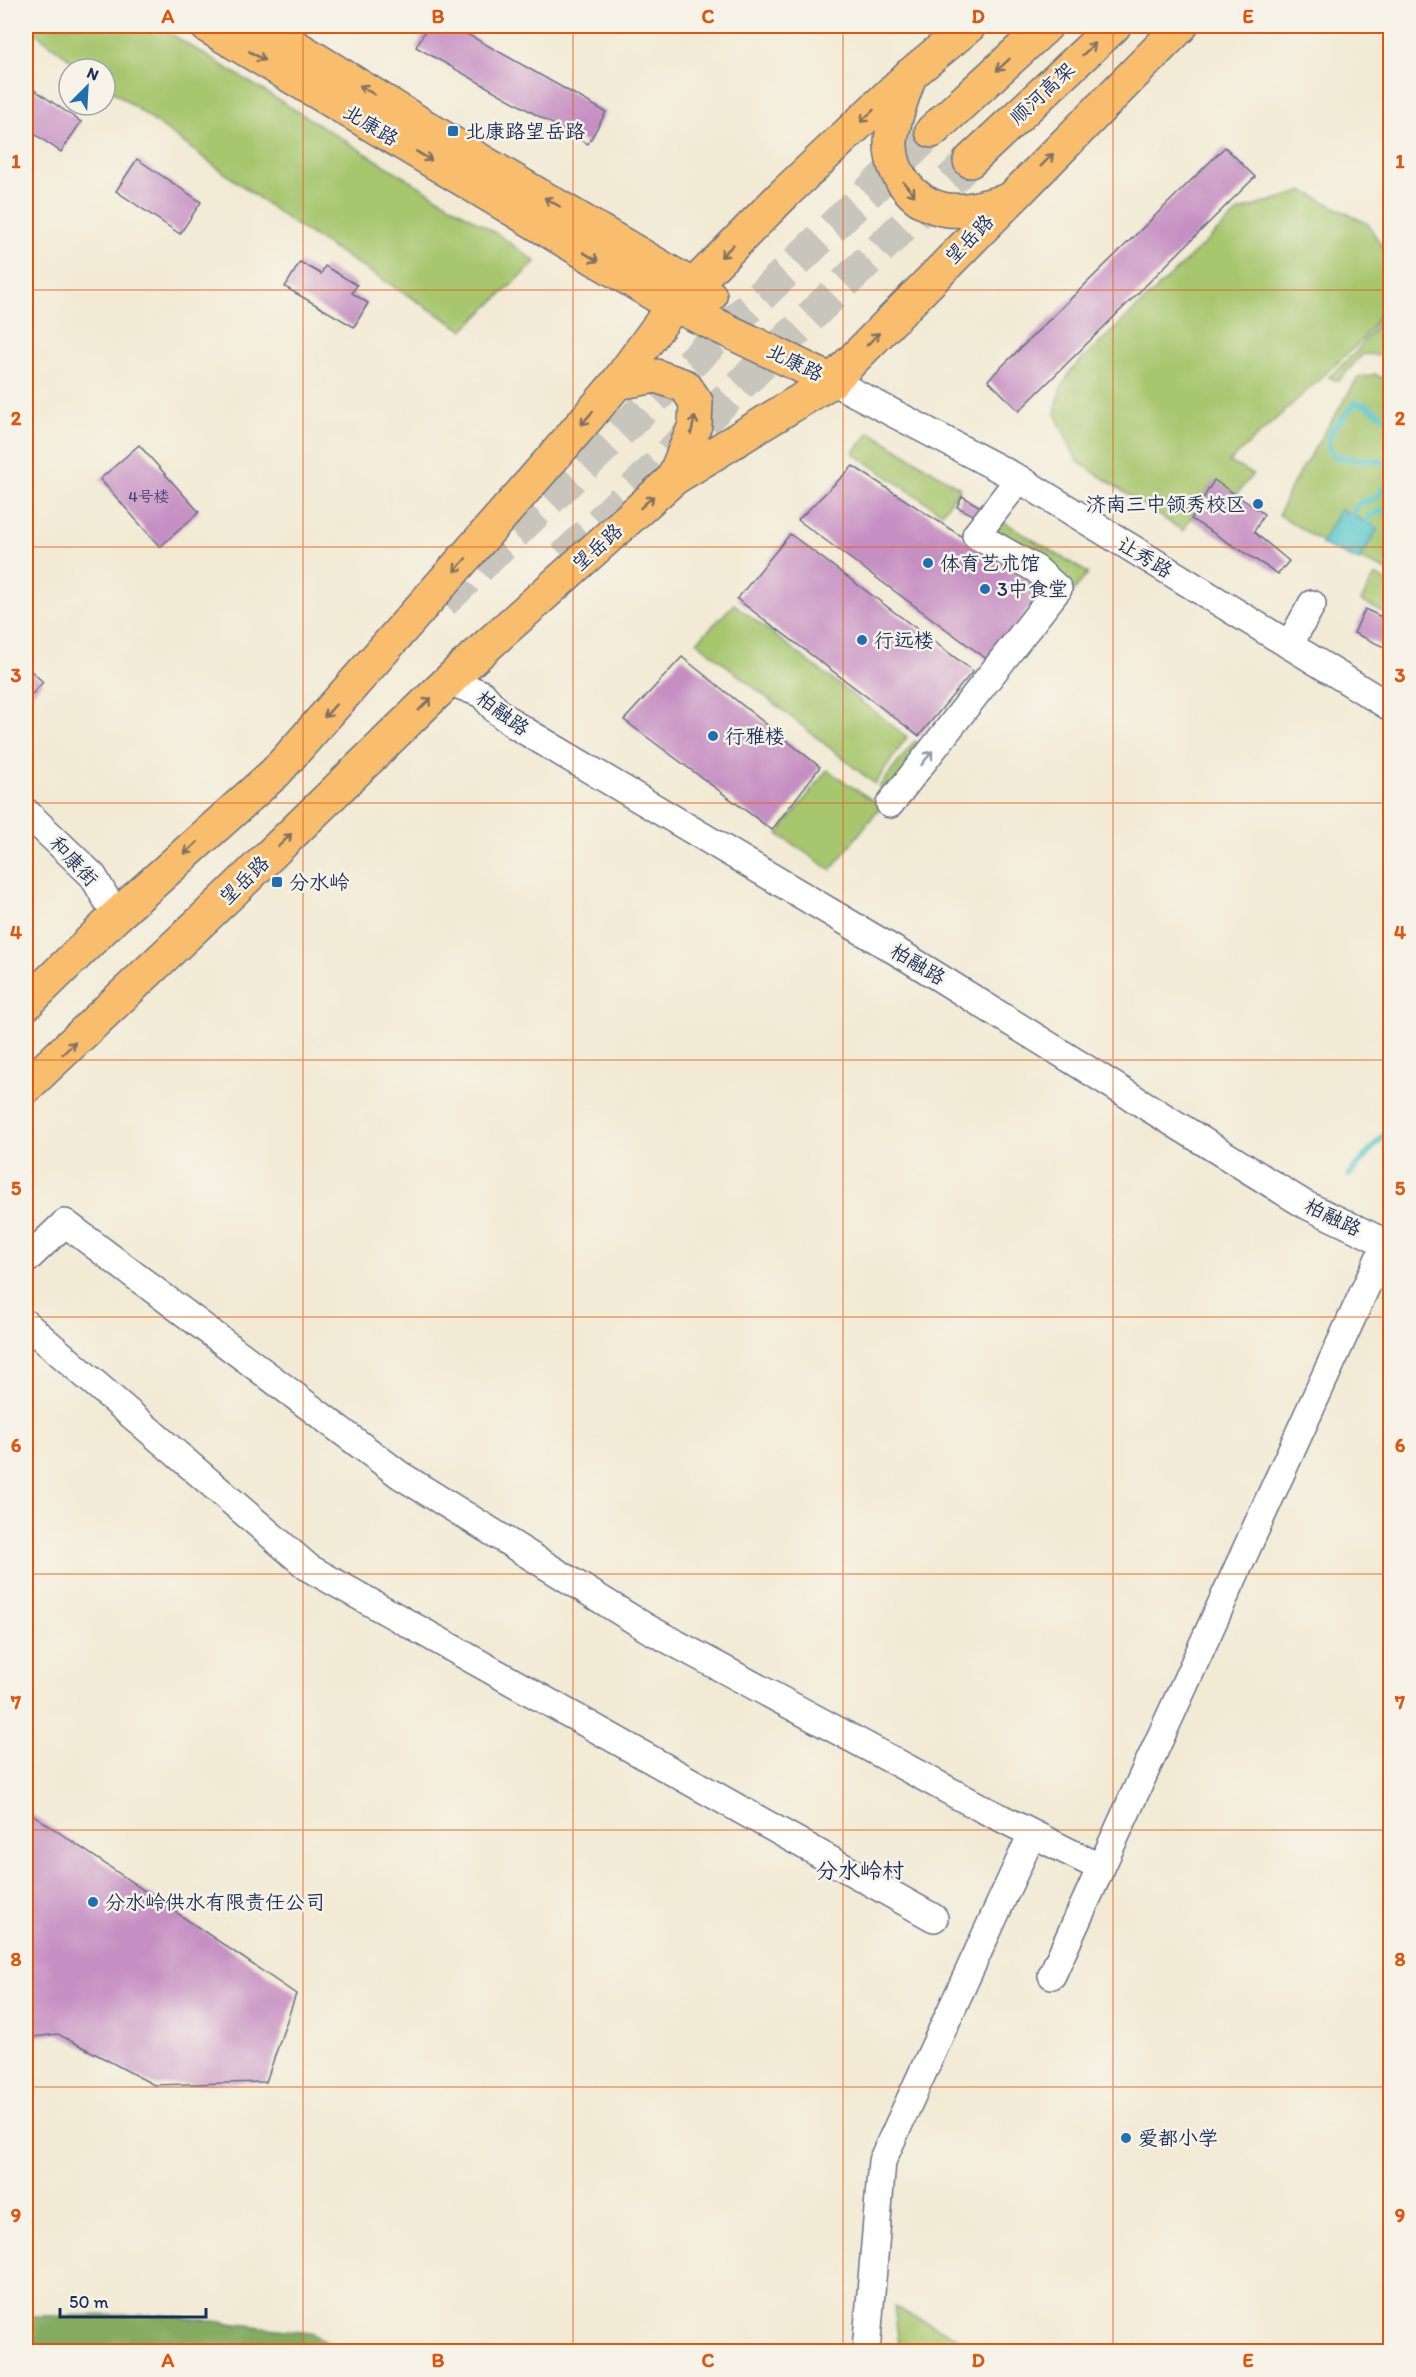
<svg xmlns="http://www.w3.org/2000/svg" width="1416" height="2377" font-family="Itim,'LXGW WenKai TC',sans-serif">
  <rect width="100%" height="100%" fill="#f7f3e8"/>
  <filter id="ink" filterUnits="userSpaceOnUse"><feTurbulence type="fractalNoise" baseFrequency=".0167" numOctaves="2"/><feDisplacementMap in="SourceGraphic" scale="12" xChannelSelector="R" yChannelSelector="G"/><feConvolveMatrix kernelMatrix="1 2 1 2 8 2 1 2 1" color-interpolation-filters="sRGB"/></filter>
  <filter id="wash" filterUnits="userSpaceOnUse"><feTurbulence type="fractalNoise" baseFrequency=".008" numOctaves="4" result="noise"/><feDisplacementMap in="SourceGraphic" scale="24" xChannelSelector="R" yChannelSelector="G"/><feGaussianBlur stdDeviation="1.35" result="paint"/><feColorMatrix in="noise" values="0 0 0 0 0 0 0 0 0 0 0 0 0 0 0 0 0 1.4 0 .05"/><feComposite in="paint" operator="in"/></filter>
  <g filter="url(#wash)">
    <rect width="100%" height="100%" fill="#f2ead4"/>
    <g fill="#a7c66e" stroke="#617a66" stroke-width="1.5">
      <polygon points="26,26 158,26 499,235 536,262 463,330 294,224 105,85 105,69 83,69"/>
      <polygon points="1304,191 1368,224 1390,259 1387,306 1362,340 1229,462 1253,474 1236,495 1214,481 1183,531 1077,461 1055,414 1060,390 1072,369 1239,211"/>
      <polygon points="1390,308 1390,356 1363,354 1338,381 1329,377 1355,353"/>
      <polygon points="1375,374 1390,383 1390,572 1327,545 1279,515 1289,490 1358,378"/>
      <polygon points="870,432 960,488 942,513 853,453"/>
      <polygon points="997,518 1088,573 1071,594 987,530"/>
      <polygon points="1375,575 1390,583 1390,616 1361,601"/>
      <polygon points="734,604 907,737 875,784 697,642"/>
      <polygon points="915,741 926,749 890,796 879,787"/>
      <polygon points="827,770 881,806 831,870 778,834"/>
      <polygon points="894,2307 986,2351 900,2351"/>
    </g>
    <polygon fill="#85ab61" stroke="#506d60" stroke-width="1.5" points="163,2315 311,2333 341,2351 26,2351 26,2318 32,2316"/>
    <polygon fill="#5ac7cd" stroke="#3a7b96" stroke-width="1.5" points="1340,509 1378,528 1359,561 1321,544"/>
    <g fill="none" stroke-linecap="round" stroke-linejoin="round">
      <g stroke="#5ac7cd" stroke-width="6">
        <polyline points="1390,418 1387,419 1366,405 1355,403 1331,431 1328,445 1335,457 1379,461 1390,465"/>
        <polyline points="1352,515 1359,503 1374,499 1390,482"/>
        <polyline points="1368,523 1368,516 1390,508"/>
        <polyline points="1349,1175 1390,1128"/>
      </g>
    </g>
    <g id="blocks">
      <g fill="#c68fc3">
        <polygon points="428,26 453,26 606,112 588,144 416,47"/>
        <polygon points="26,84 81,122 61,152 26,128"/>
        <polygon points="1225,147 1255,177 1019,411 988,380"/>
        <polygon points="137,159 201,202 180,234 116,191"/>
        <polygon points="300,262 321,274 325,266 357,285 352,293 368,303 354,327 285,287"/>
        <polygon points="139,445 199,512 160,547 100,479"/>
        <polygon points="853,466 1044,590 988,660 798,520"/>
        <polygon points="1214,480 1264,514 1254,532 1289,561 1278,574 1191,519"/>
        <polygon points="962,496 982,508 975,516 957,507"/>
        <polygon points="790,534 973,671 919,736 737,599"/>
        <polygon points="1365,609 1390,621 1390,643 1388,649 1354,633"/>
        <polygon points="682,657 820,767 772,830 624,720"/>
        <polygon points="26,666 43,682 26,701"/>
        <polygon points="26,1810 296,1994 266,2082 154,2085 58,2034 26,2038"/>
      </g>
    </g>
  </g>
  <g filter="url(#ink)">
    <use href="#blocks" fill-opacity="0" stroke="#667087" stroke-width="1.5"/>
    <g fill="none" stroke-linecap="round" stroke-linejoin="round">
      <g stroke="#c7c5bc" stroke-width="33" stroke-dasharray="33 16" stroke-linecap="butt">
        <polyline points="564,557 970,161"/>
        <polyline points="443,602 932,131"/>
      </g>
      <g stroke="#667087" stroke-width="30">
        <g id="minor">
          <polyline points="832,381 1019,479 1390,707"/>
          <polyline points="1289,645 1312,604"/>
          <polyline points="448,681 482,694 497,711 515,725 911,960 1304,1204 1390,1245"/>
          <polyline points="890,804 1058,589 1036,569 976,535 1019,479"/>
          <polyline points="26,812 93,876 116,916"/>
          <polyline points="26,1260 65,1223 400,1475 647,1628 983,1809 1101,1868"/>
          <polyline points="26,1324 309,1568 934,1918"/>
          <polyline points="1052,1975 1386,1243"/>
          <polyline points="866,2352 882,2161 1032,1834"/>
        </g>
      </g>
      <g stroke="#667087" stroke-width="36">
        <g id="major">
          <polyline points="207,26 664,300 832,381"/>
          <polyline points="262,26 481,161 710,296"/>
          <path d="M 910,75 C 904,94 892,123 891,142 C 890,173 912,202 942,209 C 962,214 986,206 1006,201"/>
          <polyline points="617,383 656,376 685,386 696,402 695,425 673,479"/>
          <polyline points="26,1004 116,916 276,772 564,445 617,383 674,305 784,194 910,75 969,26"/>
          <polyline points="26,1087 229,895 461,669 673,479 832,381 1181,26"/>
        </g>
      </g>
      <g stroke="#667087" stroke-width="36">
        <g id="highway">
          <polyline points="932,131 1046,26"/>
          <polyline points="970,161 1114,26"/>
        </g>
      </g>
      <use href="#minor" stroke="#fff" stroke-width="27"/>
      <use href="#major" stroke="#f9be6d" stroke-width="33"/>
      <use href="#highway" stroke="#f9be6d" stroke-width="33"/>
    </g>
    <defs><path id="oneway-shaft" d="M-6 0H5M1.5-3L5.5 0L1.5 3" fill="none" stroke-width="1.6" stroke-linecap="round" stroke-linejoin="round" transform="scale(1.5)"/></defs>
    <g stroke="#7f6f65">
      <use href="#oneway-shaft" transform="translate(1089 49) rotate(-43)"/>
      <use href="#oneway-shaft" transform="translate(257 56) rotate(31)"/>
      <use href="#oneway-shaft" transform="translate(1003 65) rotate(137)"/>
      <use href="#oneway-shaft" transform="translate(367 90) rotate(-148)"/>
      <use href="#oneway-shaft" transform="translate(867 116) rotate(137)"/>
      <use href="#oneway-shaft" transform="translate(424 156) rotate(31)"/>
      <use href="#oneway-shaft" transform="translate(1047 160) rotate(-45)"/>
      <use href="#oneway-shaft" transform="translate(909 189) rotate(51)"/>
      <use href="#oneway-shaft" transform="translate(552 202) rotate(-150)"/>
      <use href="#oneway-shaft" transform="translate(727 251) rotate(135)"/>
      <use href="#oneway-shaft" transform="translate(591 257) rotate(31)"/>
      <use href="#oneway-shaft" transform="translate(873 339) rotate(-46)"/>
      <use href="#oneway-shaft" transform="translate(587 418) rotate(130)"/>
      <use href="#oneway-shaft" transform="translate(693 425) rotate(-77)"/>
      <use href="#oneway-shaft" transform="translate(647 502) rotate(-42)"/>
      <use href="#oneway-shaft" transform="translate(460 565) rotate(132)"/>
      <use href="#oneway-shaft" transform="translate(425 704) rotate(-44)"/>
      <use href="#oneway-shaft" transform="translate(330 711) rotate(132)"/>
      <use href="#oneway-shaft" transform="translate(285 840) rotate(-44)"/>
      <use href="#oneway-shaft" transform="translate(191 848) rotate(138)"/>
      <use href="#oneway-shaft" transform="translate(69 1048) rotate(-44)"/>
    </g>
    <use stroke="#8d97ae" href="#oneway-shaft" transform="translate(927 758) rotate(-52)"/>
  </g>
  <path fill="none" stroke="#de5710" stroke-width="1.5" stroke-opacity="0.55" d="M 303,26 L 303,2352M 573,26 L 573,2352M 843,26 L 843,2352M 1113,26 L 1113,2352M 26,290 L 1390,290M 26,547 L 1390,547M 26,803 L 1390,803M 26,1060 L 1390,1060M 26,1317 L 1390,1317M 26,1574 L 1390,1574M 26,1830 L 1390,1830M 26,2087 L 1390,2087"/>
  <g fill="#1f6fb2" stroke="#f7f3e8" stroke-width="2">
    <rect x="447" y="125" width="12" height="12" rx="3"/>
    <circle cx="1258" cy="504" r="6"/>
    <circle cx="928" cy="563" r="6"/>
    <circle cx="985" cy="589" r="6"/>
    <circle cx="862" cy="640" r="6"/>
    <circle cx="713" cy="736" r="6"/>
    <rect x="271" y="876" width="12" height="12" rx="3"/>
    <circle cx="93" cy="1902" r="6"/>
    <circle cx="1126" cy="2138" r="6"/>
  </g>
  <g text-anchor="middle" stroke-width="5" stroke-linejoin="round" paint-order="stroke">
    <g font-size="16" fill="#464777">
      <text x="149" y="502">4号楼</text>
    </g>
    <g font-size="20" fill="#1b2f5e" stroke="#f7f3e8">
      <text transform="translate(1042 93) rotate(-43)" y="7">顺河高架</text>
      <text transform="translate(371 125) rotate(31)" y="7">北康路</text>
      <text transform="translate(969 239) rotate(-46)" y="7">望岳路</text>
      <text transform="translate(795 362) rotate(26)" y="7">北康路</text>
      <text transform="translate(597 547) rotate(-42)" y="7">望岳路</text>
      <text transform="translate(1145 557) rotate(31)" y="7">让秀路</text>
      <text transform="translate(503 713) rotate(37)" y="7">柏融路</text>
      <text transform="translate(74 861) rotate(47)" y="7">和康街</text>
      <text transform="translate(244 880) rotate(-44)" y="7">望岳路</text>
      <text transform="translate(918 964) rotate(31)" y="7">柏融路</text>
      <text transform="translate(1333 1217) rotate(26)" y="7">柏融路</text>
    </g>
    <g font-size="20" fill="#1b2f5e" stroke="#f7f3e8" text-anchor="start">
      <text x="465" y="138">北康路望岳路</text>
      <text x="1246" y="511" text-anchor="end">济南三中领秀校区</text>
      <text x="940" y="570">体育艺术馆</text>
      <text x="997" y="596">3中食堂</text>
      <text x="874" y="647">行远楼</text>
      <text x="725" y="743">行雅楼</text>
      <text x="289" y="889">分水岭</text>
      <text x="105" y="1909">分水岭供水有限责任公司</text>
      <text x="1138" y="2145">爱都小学</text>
    </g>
    <g font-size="22" fill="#1b2f5e" stroke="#f7f3e8">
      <text x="860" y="1878">分水岭村</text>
    </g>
  </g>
  <rect width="1416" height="2377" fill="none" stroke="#f7f3e8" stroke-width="66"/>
  <g transform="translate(87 87) rotate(24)"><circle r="28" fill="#f7f3e8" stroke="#9fa5b1" stroke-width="1.5"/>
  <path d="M0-4.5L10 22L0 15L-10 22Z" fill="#1f6fb2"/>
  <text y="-9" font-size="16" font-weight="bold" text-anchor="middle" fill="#1b2f5e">N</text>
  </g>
  <path d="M60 2308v9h146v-9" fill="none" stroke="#1b2f5e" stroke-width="3"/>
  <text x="69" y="2308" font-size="18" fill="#1b2f5e" stroke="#f7f3e8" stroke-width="4.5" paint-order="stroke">50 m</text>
  <rect x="33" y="33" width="1350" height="2311" fill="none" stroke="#de5710" stroke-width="2"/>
  <g font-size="20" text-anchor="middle" font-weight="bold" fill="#de5710">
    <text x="168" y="23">A</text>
    <text x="438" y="23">B</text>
    <text x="708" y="23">C</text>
    <text x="978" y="23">D</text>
    <text x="1248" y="23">E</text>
    <text x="16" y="168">1</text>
    <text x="1400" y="168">1</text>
    <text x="16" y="425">2</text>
    <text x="1400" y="425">2</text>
    <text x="16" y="682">3</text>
    <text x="1400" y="682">3</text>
    <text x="16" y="939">4</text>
    <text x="1400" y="939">4</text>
    <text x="16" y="1195">5</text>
    <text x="1400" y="1195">5</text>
    <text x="16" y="1452">6</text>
    <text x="1400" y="1452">6</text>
    <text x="16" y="1709">7</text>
    <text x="1400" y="1709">7</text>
    <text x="16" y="1966">8</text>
    <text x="1400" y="1966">8</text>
    <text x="16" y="2222">9</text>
    <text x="1400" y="2222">9</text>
    <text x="168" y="2367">A</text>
    <text x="438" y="2367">B</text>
    <text x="708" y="2367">C</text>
    <text x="978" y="2367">D</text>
    <text x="1248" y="2367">E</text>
  </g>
</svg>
